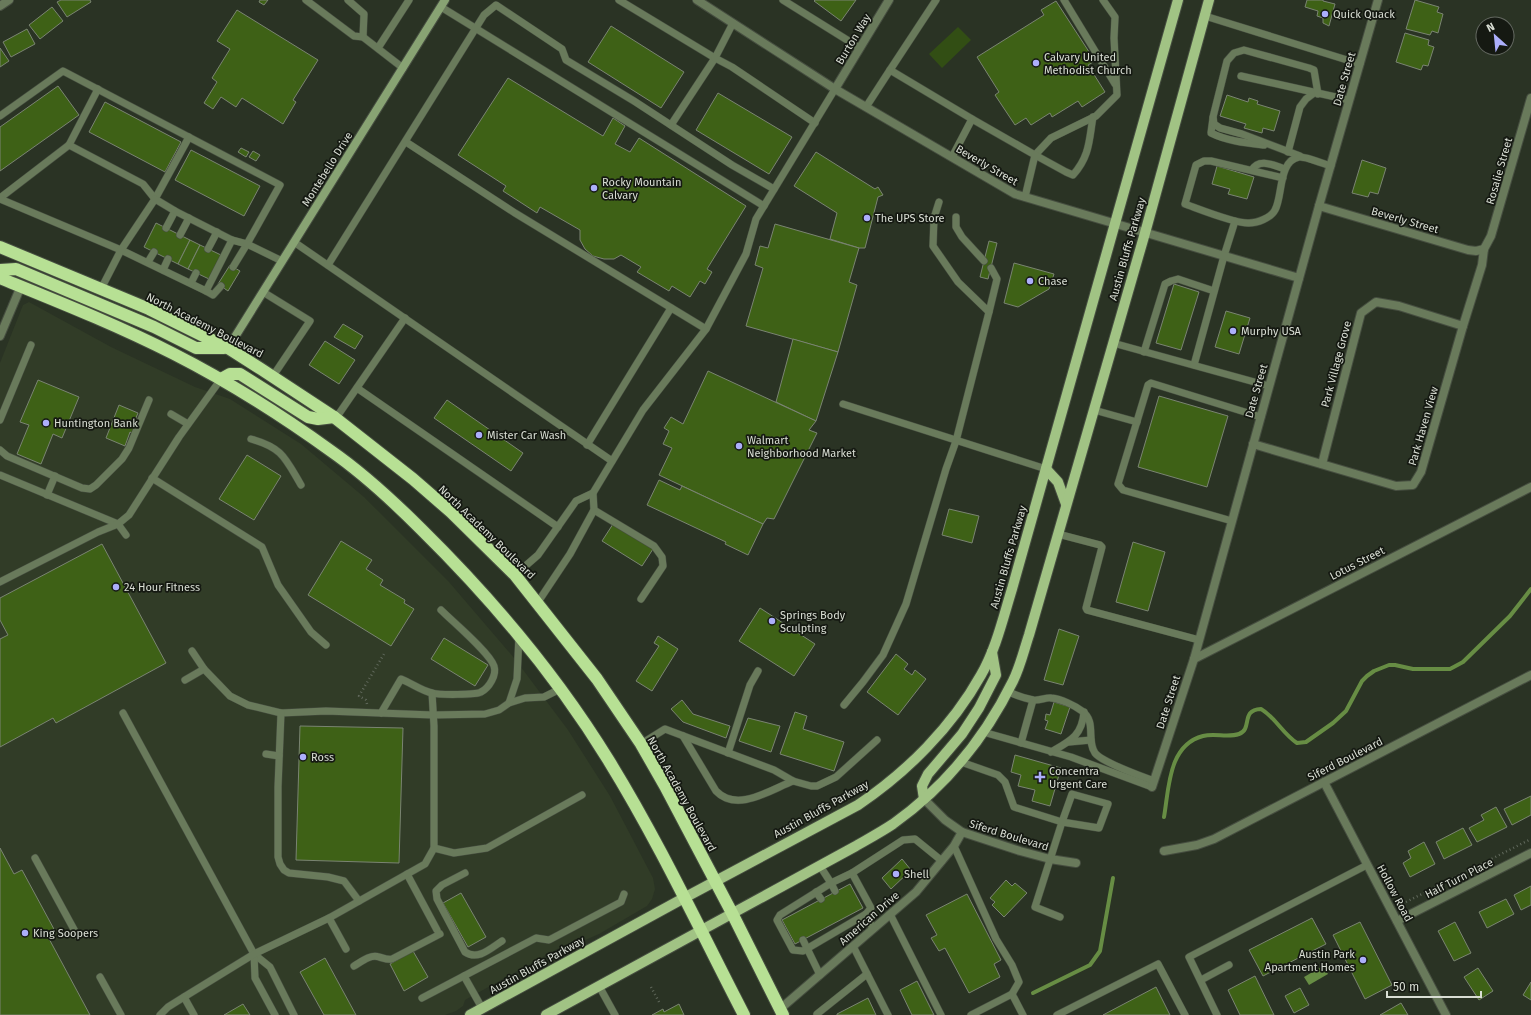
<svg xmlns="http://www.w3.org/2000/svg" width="1531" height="1015" font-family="'Fira Sans',sans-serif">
  <rect width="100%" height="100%" fill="#2a3324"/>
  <polygon fill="#313c27" points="29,302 111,347 195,387 230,399 301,444 364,497 449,582 515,659 568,730 610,796 653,878 655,889 652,899 647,906 599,934 583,941 557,949 465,1000 463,1006 456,1011 445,1015 0,1015 0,363 23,305"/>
  <polygon fill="#324e14" points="958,27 971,40 942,68 929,54"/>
  <polygon fill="#678d44" points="1323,966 1328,974 1309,985 1304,977"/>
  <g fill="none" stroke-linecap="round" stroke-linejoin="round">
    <g stroke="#678d44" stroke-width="4">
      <path d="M 1164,817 C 1169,789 1168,745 1203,736 C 1215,733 1228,738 1239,734 C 1253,729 1240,710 1261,709 C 1275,717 1283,734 1297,743 L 1306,742 L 1333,723 L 1346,711 L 1362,681 L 1367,676 L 1374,671 L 1389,665 L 1395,665 L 1413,669 L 1450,669 L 1463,662 L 1510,616 L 1531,589"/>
      <polyline points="1033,993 1090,965 1100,951 1113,878"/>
    </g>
  </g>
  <g fill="#3e6116" stroke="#7a8472">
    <polygon points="61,0 90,0 91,2 67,17 57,2"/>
    <polygon points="260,0 268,0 264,5 259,2"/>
    <polygon points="815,0 856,0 841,21 814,1"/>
    <polygon points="1307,0 1323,0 1323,1 1335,4 1329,26 1323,23 1323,18 1317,16 1318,11 1305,7"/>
    <polygon points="1415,0 1439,7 1437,12 1443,14 1438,33 1432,31 1430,35 1406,29"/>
    <polygon points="1056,1 1095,61 1088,65 1105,92 1082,107 1078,101 1052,117 1050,113 1031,125 1026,118 1015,125 995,95 999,92 977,57 1044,15 1041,10"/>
    <polygon points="52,7 63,21 40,39 29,25"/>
    <polygon points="237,10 318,60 293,100 296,102 283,124 242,98 236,107 221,97 213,109 204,103 217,82 212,78 230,49 217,41"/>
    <polygon points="611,26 684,72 661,108 588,62"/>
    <polygon points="27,29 35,44 11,57 3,42"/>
    <polygon points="1405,33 1429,40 1428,45 1434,47 1428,66 1423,65 1421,70 1396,62"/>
    <polygon points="0,48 9,61 0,67"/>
    <polygon points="508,78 603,136 613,118 625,126 615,144 630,152 639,138 746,206 707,269 712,272 705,284 700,281 690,297 672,286 669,291 637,272 641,267 621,255 614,259 604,259 593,256 585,249 580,240 580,230 540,207 537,213 503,191 506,186 458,155"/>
    <polygon points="58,86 79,115 0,171 0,127"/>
    <polygon points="718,93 792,137 769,174 696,130"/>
    <polygon points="1227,95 1248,102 1249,98 1258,101 1257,104 1280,111 1274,131 1263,128 1262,133 1244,128 1246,124 1220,116"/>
    <polygon points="105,102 181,142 165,172 89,132"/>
    <polygon points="241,148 249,152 246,157 238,152"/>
    <polygon points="191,150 260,186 244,216 175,180"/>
    <polygon points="253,151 260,155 256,161 249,157"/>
    <polygon points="816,152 875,189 878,187 883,195 878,197 865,248 859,248 830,239 837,213 794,186"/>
    <polygon points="1362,160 1386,168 1378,194 1370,192 1368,197 1352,193"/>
    <polygon points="1217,166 1254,177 1247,199 1228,194 1230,189 1212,184"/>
    <polygon points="156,223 190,240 178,264 144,247"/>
    <polygon points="775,224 859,248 849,282 857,285 838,352 746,326 763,268 755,265 760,246 768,248"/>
    <polygon points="190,240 200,245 188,269 178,264"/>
    <polygon points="989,241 997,243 988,279 980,277"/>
    <polygon points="200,245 221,255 209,279 188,269"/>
    <polygon points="1014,263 1054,274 1049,289 1018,307 1004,303"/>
    <polygon points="230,265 240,271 228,291 218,284"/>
    <polygon points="1174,284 1199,292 1181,350 1156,343"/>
    <polygon points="1226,311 1250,318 1239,354 1215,347"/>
    <polygon points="343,324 363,336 355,349 334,337"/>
    <polygon points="793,339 838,352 816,421 776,402"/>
    <polygon points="325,341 355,360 339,384 309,365"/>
    <polygon points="708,371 816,421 809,430 817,433 774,519 767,518 763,524 659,475 672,448 663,444 669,431 664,428 671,417 683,424"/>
    <polygon points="38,380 79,397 62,438 53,434 41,464 17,454 29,425 20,422"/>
    <polygon points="1159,396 1228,416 1207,487 1138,467"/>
    <polygon points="447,400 523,453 511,471 434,418"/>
    <polygon points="119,405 138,413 133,425 135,426 132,433 130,432 125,446 106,438"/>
    <polygon points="247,455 281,476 254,520 219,499"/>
    <polygon points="659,480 680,490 682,486 763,524 748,555 725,544 726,542 647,505"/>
    <polygon points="949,509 979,516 972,543 942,535"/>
    <polygon points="613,524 653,549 642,566 602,541"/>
    <polygon points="341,541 372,560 366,569 383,580 380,585 405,600 404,603 414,609 391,646 308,595"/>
    <polygon points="1133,542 1165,552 1148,611 1116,602"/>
    <polygon points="102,544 166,663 56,723 53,718 0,747 0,639 8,635 0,620 0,598"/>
    <polygon points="760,608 815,644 794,676 739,641"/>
    <polygon points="1059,629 1079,636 1063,685 1044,680"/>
    <polygon points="658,636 678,649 652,691 636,681 659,646 654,643"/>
    <polygon points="444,638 488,665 475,686 431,659"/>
    <polygon points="896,654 908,664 904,669 912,675 915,670 926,679 898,715 867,692"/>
    <polygon points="682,700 693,714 730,726 726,738 683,722 671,709"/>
    <polygon points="1054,702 1070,707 1061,734 1045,729 1048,721 1045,720 1046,714 1050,715"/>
    <polygon points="795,712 807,716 803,729 844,742 834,771 780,754"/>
    <polygon points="748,718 780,726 771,752 739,741"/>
    <polygon points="300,726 403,728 399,863 296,860"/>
    <polygon points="1015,755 1061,768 1050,806 1032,801 1035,790 1018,786 1021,775 1011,772"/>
    <polygon points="1531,796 1531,815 1512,825 1504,809"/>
    <polygon points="1496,807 1507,827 1477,842 1469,828 1484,820 1481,815"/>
    <polygon points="1463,828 1472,845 1444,859 1436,842"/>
    <polygon points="1424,842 1435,864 1410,877 1403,863 1411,858 1408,851"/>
    <polygon points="0,848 14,874 22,870 55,931 47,935 90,1015 0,1015"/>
    <polygon points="902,859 911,870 891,889 882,878"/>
    <polygon points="1006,880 1012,886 1015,883 1027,893 1004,917 992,905 995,902 990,898"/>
    <polygon points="850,884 863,908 795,944 782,920"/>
    <polygon points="1531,886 1531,905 1521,910 1514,895"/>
    <polygon points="461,893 486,937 468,947 443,903"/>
    <polygon points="967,894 1001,960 994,964 1000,977 969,993 945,948 939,951 931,938 937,935 926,915"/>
    <polygon points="1506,899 1514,914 1487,928 1479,912"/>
    <polygon points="1312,918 1326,944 1263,976 1249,950"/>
    <polygon points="1360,922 1392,985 1365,999 1333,935"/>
    <polygon points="1455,922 1471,953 1454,961 1438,931"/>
    <polygon points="413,951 428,977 404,991 390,964"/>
    <polygon points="325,958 356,1015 324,1015 300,972"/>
    <polygon points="1478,968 1493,991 1479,1000 1464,977"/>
    <polygon points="1255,976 1274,1015 1240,1015 1228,990"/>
    <polygon points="917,981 934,1015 912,1015 900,990"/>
    <polygon points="1531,982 1531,1000 1523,995"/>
    <polygon points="1156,987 1170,1015 1103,1015"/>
    <polygon points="1300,988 1309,1005 1294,1013 1285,996"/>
    <polygon points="868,998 876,1015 837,1015 837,1014"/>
    <polygon points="1401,1003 1408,1015 1380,1015"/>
    <polygon points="243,1004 250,1015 224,1015"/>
    <polygon points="679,1004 684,1015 652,1015 663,1009 664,1012"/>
  </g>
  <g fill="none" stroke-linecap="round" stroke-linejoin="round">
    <g stroke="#464e40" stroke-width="8">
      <g id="lane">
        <polyline points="306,0 354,36 363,37 403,68"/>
        <polyline points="348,0 364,14 363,37"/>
        <polyline points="619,0 715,58 671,125"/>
        <polyline points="783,0 860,48"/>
        <polyline points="936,0 890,70 972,119 1035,155 1051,138 1096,116 1117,95 1114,38 1115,17 1103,0"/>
        <polyline points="1064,0 1115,84"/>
        <polyline points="441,7 764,206"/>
        <polyline points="1205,16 1360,64"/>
        <polyline points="733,23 715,58 732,67 815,123"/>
        <polyline points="378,48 409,0"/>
        <polyline points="1241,76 1349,100"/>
        <polyline points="866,107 890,70"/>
        <polyline points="0,116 63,71 280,185 247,244 233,267"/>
        <path d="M 1213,118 L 1211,133 C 1227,141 1247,143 1264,145"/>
        <polyline points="406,142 515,213 706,329"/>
        <polyline points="69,145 98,89"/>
        <polyline points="1288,152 1300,107 1306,99 1314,93"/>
        <polyline points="1300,156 1242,134 1220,128 1214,124 1213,117 1227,61 1234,53 1244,50 1309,68 1314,70 1318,94"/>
        <polyline points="952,157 972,119"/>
        <path d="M 1252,170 C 1259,157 1275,166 1285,169"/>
        <path d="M 1283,178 L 1211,161 L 1204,161 L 1196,165 L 1185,204 C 1199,209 1236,224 1249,223 C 1257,223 1271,218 1275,210 C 1283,196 1278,161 1299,157 C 1305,156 1324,164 1331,166"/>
        <path d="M 1025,197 L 1035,155 L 1066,172 L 1073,175 C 1090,156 1089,140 1093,117"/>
        <polyline points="0,198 69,145 143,184 155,199 189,137"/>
        <polyline points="0,199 121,250 206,291 232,240"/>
        <polyline points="956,217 956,227 962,237 984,261"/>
        <polyline points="166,228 175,211"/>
        <polyline points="180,235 189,218"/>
        <polyline points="294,242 612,461"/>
        <polyline points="208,249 217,232"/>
        <polyline points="148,262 154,252"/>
        <polyline points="328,265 484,15 496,5 562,49 566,60 634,101 732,165 774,189"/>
        <polyline points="163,270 168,259"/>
        <polyline points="191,283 196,273"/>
        <polyline points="101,289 121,250 155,199 175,211 232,240 247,244 282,261"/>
        <polyline points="206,291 213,295 221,286"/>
        <polyline points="263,292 310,321 273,376"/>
        <polyline points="989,312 997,279 991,268"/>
        <polyline points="1113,343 1269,386"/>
        <polyline points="1144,352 1165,284 1171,281 1178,279 1214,291"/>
        <polyline points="1194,365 1224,256 1235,221"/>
        <polyline points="357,388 558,527"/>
        <polyline points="843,404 1046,469"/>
        <polyline points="1094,410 1137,422"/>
        <polyline points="171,414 188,424"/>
        <polyline points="336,418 405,318"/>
        <polyline points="0,420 31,345"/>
        <path d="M 251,439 C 283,448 285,458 301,485"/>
        <polyline points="587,445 671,308"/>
        <polyline points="0,450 7,456 82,488 90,489 96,485 122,459 129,448 149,400"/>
        <polyline points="0,475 118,524 129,515 179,437 221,379"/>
        <polyline points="152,478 262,547 278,585 311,632 326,645"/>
        <polyline points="47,495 55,476"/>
        <polyline points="594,510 654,546 662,557 663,566 641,599"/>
        <polyline points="1232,521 1123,490 1118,484 1148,385 1151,383 1261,417"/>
        <polyline points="1058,534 1100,545 1102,547 1086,608 1087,610 1199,640"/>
        <polyline points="515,575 538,555 576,501 593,493"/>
        <polyline points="0,582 98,532 118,524 126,535"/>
        <polyline points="538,602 570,554 594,510 593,493 643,410 706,329 746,254 756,219 835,89"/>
        <polyline points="204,669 230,696 248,705 281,713 326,711 433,715 485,714 499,710 509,703 525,698 544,697 560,689"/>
        <polyline points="185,680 204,669 192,651"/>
        <path d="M 1007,691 C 1015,695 1024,698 1033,700 C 1040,701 1046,697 1051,698 C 1061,699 1074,705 1082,711 C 1097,722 1086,740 1095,753 C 1103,763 1141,776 1154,781"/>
        <polyline points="509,703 517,679 519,635"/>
        <polyline points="844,705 863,682 883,655 906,604 946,469 956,441 989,312 958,282 933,246 934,218 939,202"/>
        <polyline points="123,713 254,954 270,967 294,1015"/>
        <polyline points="281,713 278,787 278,857 280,864 284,870 289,873 328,877 344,881 359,901"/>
        <path d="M 381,713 L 401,679 C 411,683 422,691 432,693 C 439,695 476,695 481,692 C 489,688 497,675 494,666 C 489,652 453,622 441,610"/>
        <polyline points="983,732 1071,757 1152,787"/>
        <path d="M 683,736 L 716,791 C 737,813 770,790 793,781"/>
        <polyline points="1069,742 1091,740"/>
        <polyline points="1021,743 1033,700"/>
        <polyline points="641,744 665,729 774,770 793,781 811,786 817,786 836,777 877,740"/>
        <path d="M 1051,752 C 1070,741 1082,736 1084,712"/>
        <polyline points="728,753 750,685 758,671"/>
        <polyline points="266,754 279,756"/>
        <polyline points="961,762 998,775 1005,782 1014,807 1062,822 1035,907 1060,917"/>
        <polygon points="1072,794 1108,804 1099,828 1062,822"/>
        <polyline points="954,846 996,939 1012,965 1019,982 1012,994"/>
        <polyline points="434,848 454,853 487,848 582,795"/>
        <polyline points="35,858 77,935"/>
        <polyline points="820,866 831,883 780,915 777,920 793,950 803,951 866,914 871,908 852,873 831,883 835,891"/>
        <path d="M 465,873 L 442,885 L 436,891 L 437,899 L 465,952 C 478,961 491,948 502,941"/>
        <polyline points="852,873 903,840 915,839 942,861"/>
        <polyline points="407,874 437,930"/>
        <polyline points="816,892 821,899"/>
        <polyline points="866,914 873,929"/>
        <polyline points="890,914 941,1015"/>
        <polyline points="329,918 346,949"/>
        <polyline points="803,940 820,975"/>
        <polyline points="853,946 888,1015"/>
        <polyline points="254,954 255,978 275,1015"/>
        <path d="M 354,966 C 361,962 370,954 379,957 C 384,958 386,960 392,959 L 440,934"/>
        <polyline points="464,976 482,1008"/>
        <polyline points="100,977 121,1015"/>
        <polyline points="1201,980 1229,965"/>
        <polyline points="599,986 615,1015"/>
        <polyline points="184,997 194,1015"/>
        <polyline points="422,998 536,938 549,940 621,902 624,894"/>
        <polyline points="160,1015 168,1007 184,997 254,954 329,918 425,864 434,848 434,726 432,693"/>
        <polyline points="818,1015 817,1014 867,974"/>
        <polyline points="971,1015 1012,994 1023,1015"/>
        <polyline points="1057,1015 1158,964 1185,1015"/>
        <polyline points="1217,1015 1189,957 1367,865"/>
      </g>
    </g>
    <g stroke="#464e40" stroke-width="10">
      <g id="street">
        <polyline points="697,0 835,89 1015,194 1299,278"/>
        <polyline points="0,6 9,0"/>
        <polyline points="835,89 889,0"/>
        <polyline points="1319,206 1468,250 1476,251 1484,249"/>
        <polyline points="0,336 21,286"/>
        <polyline points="1253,444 1396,486 1413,485 1421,472 1463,326"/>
        <polyline points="1322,464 1361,313 1376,302 1399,306 1463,326 1482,265 1484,249 1491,236 1531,98"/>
        <polyline points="1194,659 1531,487"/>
        <polyline points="1324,782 1446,1015"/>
        <polyline points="1152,787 1194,659 1319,206 1378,0"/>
        <polyline points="924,799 945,820 962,832 1020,851 1050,859 1076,863"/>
        <polyline points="1164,851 1197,845 1214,839 1531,675"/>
        <polyline points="1397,921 1531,853"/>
        <polyline points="780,1009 916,892 954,846 962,832"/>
      </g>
    </g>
    <g stroke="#464e40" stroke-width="10">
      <polyline id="secondary" points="228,348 445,0"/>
    </g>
    <g stroke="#464e40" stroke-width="12">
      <g id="primary">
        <polyline points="1046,469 1058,482 1066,504"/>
        <polyline points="924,799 922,786 928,774 962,734 979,708 996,675 992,652"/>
        <path d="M 470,1015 L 684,898 L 858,805 C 907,772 952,727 981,675 C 996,649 1003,618 1012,589 L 1178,0"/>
        <path d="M 546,1015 L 856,846 C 868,839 881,832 893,824 C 945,787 985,738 1013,681 C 1020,667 1024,650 1029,635 L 1145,233 L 1209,0"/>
      </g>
    </g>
    <g stroke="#464e40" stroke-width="14">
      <g id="highway">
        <polyline points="0,247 149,309 228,348 261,369 334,417 413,479 451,512 515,575 597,679 641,744 665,786 732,913 783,1015"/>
        <polyline points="0,270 16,269 154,327 196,348 224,348"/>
        <path d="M 0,278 C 59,302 117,325 174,354 C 229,382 281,415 331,451 C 364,474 393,501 421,529 C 492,599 557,676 609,761 C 659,842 700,930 744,1015"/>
        <polyline points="221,379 230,374 240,374 308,417 318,419 334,417"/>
      </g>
    </g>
    <g stroke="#61695c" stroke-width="2.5" stroke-dasharray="1 3" stroke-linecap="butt">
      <polyline points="367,704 366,700 359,696 384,654"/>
      <polyline points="1406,902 1531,839"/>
      <polyline points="651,987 659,1002"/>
    </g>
    <use href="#lane" stroke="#697a5b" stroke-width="7"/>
    <use href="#street" stroke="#697a5b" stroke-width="8"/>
    <use href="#secondary" stroke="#88a373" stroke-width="8"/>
    <use href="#primary" stroke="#a1c384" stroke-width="10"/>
    <use href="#highway" stroke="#b7e094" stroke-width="12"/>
  </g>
  <g fill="#acaffb" stroke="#151912" stroke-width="1.5">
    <circle cx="1325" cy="14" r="4"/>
    <circle cx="1036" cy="63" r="4"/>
    <circle cx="594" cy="188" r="4"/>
    <circle cx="867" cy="218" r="4"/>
    <circle cx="1030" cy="281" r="4"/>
    <circle cx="1233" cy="331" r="4"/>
    <circle cx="46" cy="423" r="4"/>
    <circle cx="479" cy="435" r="4"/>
    <circle cx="739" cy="446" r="4"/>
    <circle cx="116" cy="587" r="4"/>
    <circle cx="772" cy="621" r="4"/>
    <circle cx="303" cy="757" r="4"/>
    <path d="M1038 771h4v4h4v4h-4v4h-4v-4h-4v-4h4z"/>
    <circle cx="896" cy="874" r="4"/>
    <circle cx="25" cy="933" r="4"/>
    <circle cx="1363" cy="960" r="4"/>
  </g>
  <g text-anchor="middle" stroke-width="3.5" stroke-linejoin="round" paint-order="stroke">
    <g font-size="11" fill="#d9ded4" stroke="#151912" text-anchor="start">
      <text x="1333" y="18">Quick Quack</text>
      <text x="1044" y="61">Calvary United<tspan x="1044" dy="13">Methodist Church</tspan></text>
      <text x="602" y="186">Rocky Mountain<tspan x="602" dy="13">Calvary</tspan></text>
      <text x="875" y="222">The UPS Store</text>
      <text x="1038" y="285">Chase</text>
      <text x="1241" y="335">Murphy USA</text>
      <text x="54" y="427">Huntington Bank</text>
      <text x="487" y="439">Mister Car Wash</text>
      <text x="747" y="444">Walmart<tspan x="747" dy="13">Neighborhood Market</tspan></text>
      <text x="124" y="591">24 Hour Fitness</text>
      <text x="780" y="619">Springs Body<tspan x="780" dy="13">Sculpting</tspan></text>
      <text x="311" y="761">Ross</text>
      <text x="1049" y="775">Concentra<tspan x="1049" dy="13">Urgent Care</tspan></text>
      <text x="904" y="878">Shell</text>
      <text x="33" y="937">King Soopers</text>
      <text x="1355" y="958" text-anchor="end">Austin Park<tspan x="1355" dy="13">Apartment Homes</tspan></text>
    </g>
    <g font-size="11" fill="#d9ded4" stroke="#151912">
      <text transform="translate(853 39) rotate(-59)" y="4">Burton Way</text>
      <text transform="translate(1344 79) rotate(-74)" y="4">Date Street</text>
      <text transform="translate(987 165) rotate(30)" y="4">Beverly Street</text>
      <text transform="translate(327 169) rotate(-58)" y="4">Montebello Drive</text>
      <text transform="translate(1499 171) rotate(-74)" y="4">Rosalie Street</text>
      <text transform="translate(1405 220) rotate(16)" y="4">Beverly Street</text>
      <text transform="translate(1127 249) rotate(-74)" y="4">Austin Bluffs Parkway</text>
      <text transform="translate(205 325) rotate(27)" y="4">North Academy Boulevard</text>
      <text transform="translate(1336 364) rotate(-75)" y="4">Park Village Grove</text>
      <text transform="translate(1256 391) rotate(-74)" y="4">Date Street</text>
      <text transform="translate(1423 426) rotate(-74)" y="4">Park Haven View</text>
      <text transform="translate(487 532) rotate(44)" y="4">North Academy Boulevard</text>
      <text transform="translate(1008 557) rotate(-74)" y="4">Austin Bluffs Parkway</text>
      <text transform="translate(1357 563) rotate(-27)" y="4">Lotus Street</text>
      <text transform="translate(1168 702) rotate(-72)" y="4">Date Street</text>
      <text transform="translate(1345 759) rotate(-27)" y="4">Siferd Boulevard</text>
      <text transform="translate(682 794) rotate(61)" y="4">North Academy Boulevard</text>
      <text transform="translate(821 809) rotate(-29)" y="4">Austin Bluffs Parkway</text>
      <text transform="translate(1009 835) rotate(17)" y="4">Siferd Boulevard</text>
      <text transform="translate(1459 878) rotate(-27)" y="4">Half Turn Place</text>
      <text transform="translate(1395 893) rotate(62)" y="4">Hollow Road</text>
      <text transform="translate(869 918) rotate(-41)" y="4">American Drive</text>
      <text transform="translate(537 965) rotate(-29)" y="4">Austin Bluffs Parkway</text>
    </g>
  </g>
  <g transform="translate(1495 36) rotate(333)"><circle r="19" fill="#151912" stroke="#636860"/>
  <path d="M0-3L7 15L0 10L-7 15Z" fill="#acaffb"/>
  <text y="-6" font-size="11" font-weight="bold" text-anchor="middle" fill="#d9ded4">N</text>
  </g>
  <path d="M1387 991v6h94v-6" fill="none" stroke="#d9ded4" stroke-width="2"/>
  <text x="1393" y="991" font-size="12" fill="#d9ded4" stroke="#151912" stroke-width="3" paint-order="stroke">50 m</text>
</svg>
